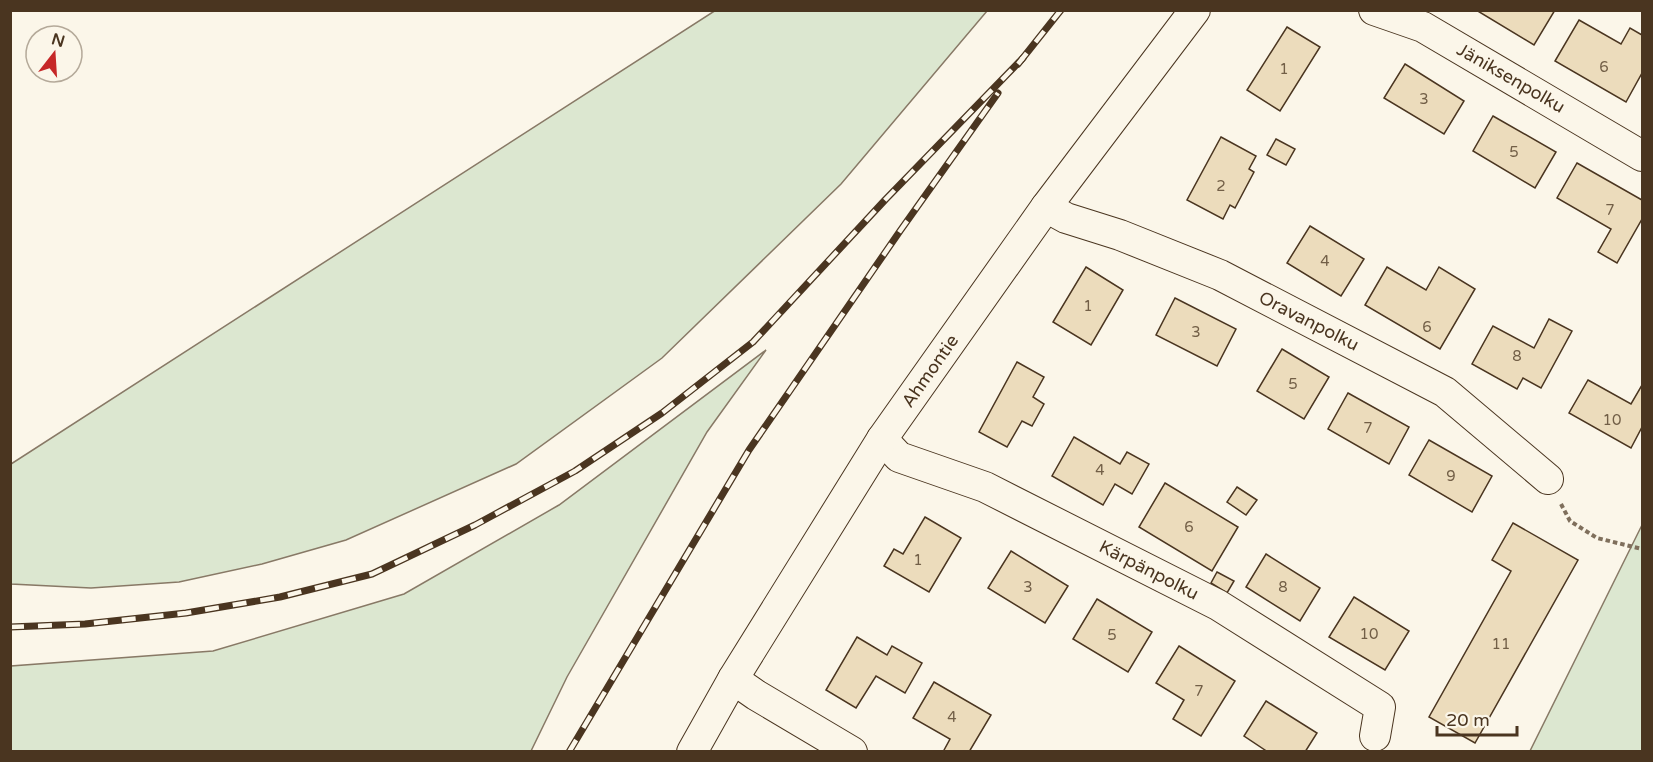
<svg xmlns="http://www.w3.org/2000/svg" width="1653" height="762" font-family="'Varela Round',sans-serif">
  <rect width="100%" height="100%" fill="#fbf6e9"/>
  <g fill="#dce7d0" stroke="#887966" stroke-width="1.5">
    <polygon points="716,10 987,11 841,184 662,358 516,464 346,540 262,564 179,582 91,588 11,584 11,464"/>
    <polygon points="766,350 707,432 567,677 531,751 11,751 11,666 213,651 404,594 559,505"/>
    <polygon points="1642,525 1642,751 1530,751"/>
  </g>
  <g fill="#ecdcbc" stroke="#4a3520" stroke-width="1.5">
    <polygon points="1476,10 1555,10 1534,45"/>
    <polygon points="1579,20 1621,44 1630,28 1642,35 1642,73 1626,102 1555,61"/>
    <polygon points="1287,27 1320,47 1280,111 1247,90"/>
    <polygon points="1405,64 1464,101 1444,134 1384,98"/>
    <polygon points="1493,116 1556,152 1535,188 1473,151"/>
    <polygon points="1221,137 1256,156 1249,169 1254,172 1235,208 1230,205 1223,219 1187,200"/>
    <polygon points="1276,139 1295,149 1286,165 1267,155"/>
    <polygon points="1577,163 1642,200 1642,219 1617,263 1598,252 1611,229 1557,198"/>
    <polygon points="1310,226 1364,259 1341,296 1287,263"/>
    <polygon points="1086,267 1123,290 1091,345 1053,322"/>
    <polygon points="1387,267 1426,290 1439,267 1475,289 1440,349 1365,305"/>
    <polygon points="1175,298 1236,329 1217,366 1156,335"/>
    <polygon points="1549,319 1572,331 1541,388 1523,378 1517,389 1472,364 1493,326 1534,348"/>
    <polygon points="1282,349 1329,377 1304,419 1257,391"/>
    <polygon points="1017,362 1044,377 1033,397 1044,404 1032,426 1022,421 1007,447 979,432"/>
    <polygon points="1588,380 1631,404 1642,385 1642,427 1631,448 1569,413"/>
    <polygon points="1348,393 1409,427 1389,464 1328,429"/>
    <polygon points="1074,437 1120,464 1127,452 1149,464 1132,494 1115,484 1103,505 1052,476"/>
    <polygon points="1429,440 1492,476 1472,512 1409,475"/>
    <polygon points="1165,483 1238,527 1212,571 1139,527"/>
    <polygon points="1237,487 1257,500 1246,515 1227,502"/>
    <polygon points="925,517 961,538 929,592 884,566 894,549 903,554"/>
    <polygon points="1513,523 1578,560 1475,743 1429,717 1511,571 1492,560"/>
    <polygon points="1011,551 1068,586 1045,623 988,588"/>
    <polygon points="1266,554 1320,588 1300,621 1246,587"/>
    <polygon points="1217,572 1234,581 1227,593 1211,583"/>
    <polygon points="1354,597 1409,631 1385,670 1329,637"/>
    <polygon points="1097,599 1152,632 1128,672 1073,639"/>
    <polygon points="857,637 887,655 892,646 922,663 905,693 876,676 856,708 826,690"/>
    <polygon points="1179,646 1235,681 1201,736 1173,719 1184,700 1156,683"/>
    <polygon points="934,682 991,715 969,752 943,752 950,739 913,718"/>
    <polygon points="1266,701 1317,733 1305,752 1268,752 1244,736"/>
  </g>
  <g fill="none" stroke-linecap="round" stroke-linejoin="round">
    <g stroke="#4a3520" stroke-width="32">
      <g id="minor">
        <polyline points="1374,10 1423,27 1642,156"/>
        <polyline points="1046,207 1066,218 1120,235 1220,275 1445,392 1548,479"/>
        <polyline points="882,439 899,457 985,487 1218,605 1380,707 1375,736"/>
        <polyline points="733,679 756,695 852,752"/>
        <polyline points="692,752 733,679 882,439 1046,207 1195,10"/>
      </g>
    </g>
    <polyline stroke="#7f6f5c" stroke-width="4" stroke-dasharray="4.5 3" stroke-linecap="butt" points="1561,504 1570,521 1597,538 1642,549"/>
    <use href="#minor" stroke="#fbf6e9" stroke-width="30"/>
    <g stroke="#4a3520" stroke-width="7">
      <g id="rail">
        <polyline points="1018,64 1061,10"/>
        <polyline points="10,627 85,624 186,613 280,597 372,574 475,525 575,471 662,413 753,342 885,200 1023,58"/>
        <polyline points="569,752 749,450 900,231 998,93"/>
      </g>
    </g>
    <use href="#rail" stroke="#fbf6e9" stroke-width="4.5" stroke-dasharray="14" stroke-linecap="butt"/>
  </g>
  <g text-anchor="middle" stroke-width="4.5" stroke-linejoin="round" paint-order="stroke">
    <g font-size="15" fill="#725f47">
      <text x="1604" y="72">6</text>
      <text x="1284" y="74">1</text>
      <text x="1424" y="104">3</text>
      <text x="1514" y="157">5</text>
      <text x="1221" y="191">2</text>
      <text x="1610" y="215">7</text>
      <text x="1325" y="266">4</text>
      <text x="1088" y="311">1</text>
      <text x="1427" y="332">6</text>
      <text x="1196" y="337">3</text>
      <text x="1517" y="361">8</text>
      <text x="1293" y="389">5</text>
      <text x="1612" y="425">10</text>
      <text x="1368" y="433">7</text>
      <text x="1100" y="475">4</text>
      <text x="1451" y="481">9</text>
      <text x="1189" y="532">6</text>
      <text x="918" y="565">1</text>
      <text x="1028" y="592">3</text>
      <text x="1283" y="592">8</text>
      <text x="1369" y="639">10</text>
      <text x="1112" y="640">5</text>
      <text x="1501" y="649">11</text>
      <text x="1199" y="696">7</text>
      <text x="952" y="722">4</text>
    </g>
    <g font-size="18" fill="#4a3520" stroke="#fbf6e9">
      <text transform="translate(1511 78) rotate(30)" y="6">Jäniksenpolku</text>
      <text transform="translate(1309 321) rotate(27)" y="6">Oravanpolku</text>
      <text transform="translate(930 371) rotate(-55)" y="6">Ahmontie</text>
      <text transform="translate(1149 570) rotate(27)" y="6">Kärpänpolku</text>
    </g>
  </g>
  <rect width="1653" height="762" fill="none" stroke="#4a3520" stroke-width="24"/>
  <g transform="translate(54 54) rotate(17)"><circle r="28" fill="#fbf6e9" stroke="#b4a999" stroke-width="1.5"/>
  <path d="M0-4.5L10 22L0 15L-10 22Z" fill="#c62828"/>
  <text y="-9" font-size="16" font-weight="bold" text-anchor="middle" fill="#4a3520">N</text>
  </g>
  <path d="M1437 726v9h80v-9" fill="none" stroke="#4a3520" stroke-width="3"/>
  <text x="1446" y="726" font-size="18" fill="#4a3520" stroke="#fbf6e9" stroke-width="4.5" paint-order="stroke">20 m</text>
</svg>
